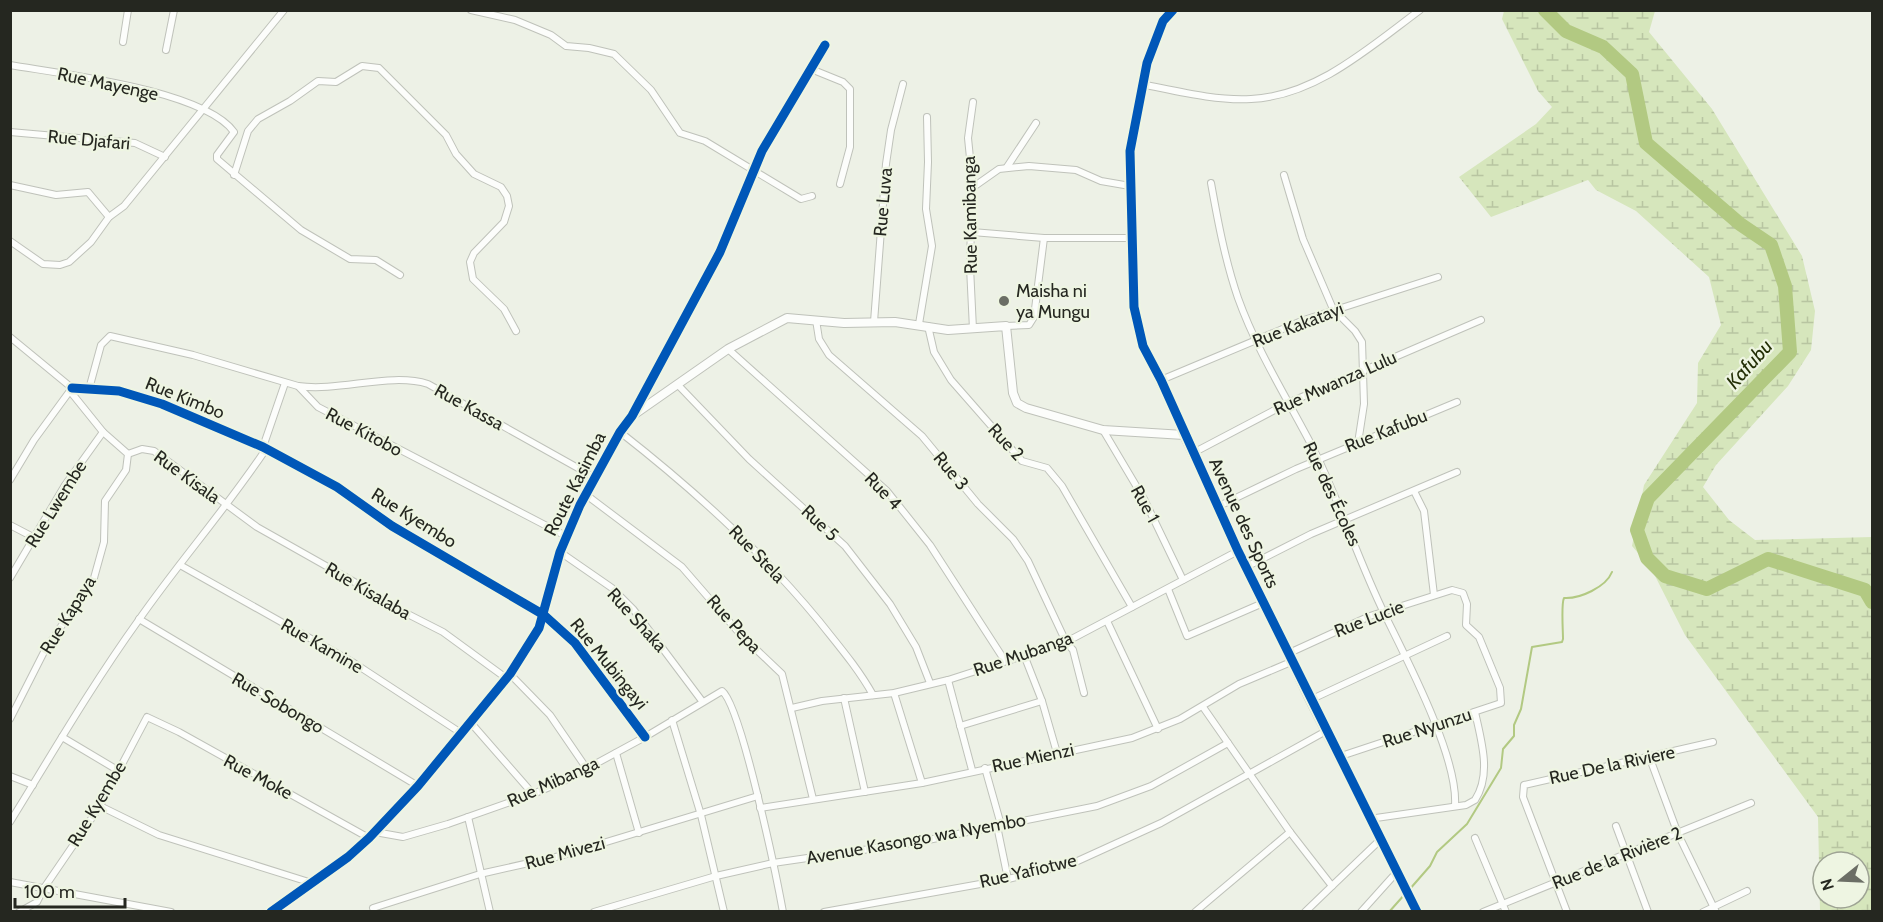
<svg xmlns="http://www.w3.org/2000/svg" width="1883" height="922" font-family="Cabin,sans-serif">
  <defs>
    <pattern id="wetland-marsh" width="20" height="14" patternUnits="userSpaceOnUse" patternTransform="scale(1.5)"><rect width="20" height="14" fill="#d6e6bc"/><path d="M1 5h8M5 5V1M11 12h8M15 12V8" fill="none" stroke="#b8c5a1"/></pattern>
  </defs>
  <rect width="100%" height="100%" fill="#edf1e6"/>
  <path fill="url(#wetland-marsh)" fill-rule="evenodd" d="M 1504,11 L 1655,11 L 1649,32 L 1712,109 L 1802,256 L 1815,311 L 1811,350 L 1788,386 L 1716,465 L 1703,487 L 1729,520 L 1755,540 L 1872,537 L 1872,911 L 1820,911 L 1818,817 L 1685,635 L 1651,568 L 1632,546 L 1644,485 L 1697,403 L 1698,363 L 1721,325 L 1709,277 L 1636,211 L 1596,190 L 1588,180 L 1491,217 L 1459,177 L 1536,124 L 1552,107 L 1538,91 L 1502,19 ZM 1823,862 L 1859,862 L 1859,898 L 1823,898 Z"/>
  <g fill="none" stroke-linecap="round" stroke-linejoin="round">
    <g stroke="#b2c982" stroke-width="2">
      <path d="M 1409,890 L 1430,866 L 1437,852 L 1467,824 L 1501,768 L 1503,749 L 1514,736 L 1514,725 L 1521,709 L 1532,647 L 1562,642 L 1563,639 C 1563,630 1561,604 1564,598 C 1580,599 1606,587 1612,572"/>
      <polyline points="1389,912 1405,894"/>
    </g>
    <polyline stroke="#b2c982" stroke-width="14" points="1545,10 1566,31 1603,47 1632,74 1646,143 1740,224 1771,245 1785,286 1790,352 1648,498 1637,530 1647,558 1665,576 1707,589 1768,559 1865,590 1872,602"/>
    <g stroke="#bfc2ba" stroke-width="8">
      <g id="minor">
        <polyline points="471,10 515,20 551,35 566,46 589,48 614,54 651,90 680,133 705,141 801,199 812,196"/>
        <polyline points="1173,10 1163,21 1147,63 1132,131 1130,151 1130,238 1134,307 1143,346 1184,435"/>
        <polyline points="123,42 128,10"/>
        <polyline points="166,50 174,10"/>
        <path d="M 10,65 C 62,74 204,90 234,132 L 217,155 L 217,159 L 301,230 L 350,259 L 376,260 L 400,275"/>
        <polyline points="811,69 843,82 850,89 850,147 840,184"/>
        <path d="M 1141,84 C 1177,91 1215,101 1251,99 C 1316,96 1370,47 1420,10"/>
        <polyline points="973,102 968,138 972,178 970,267 973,329"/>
        <polyline points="10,132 135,143 165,157"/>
        <polyline points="1007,167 1036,123"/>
        <polyline points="234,175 248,131 258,119 290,101 318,81 336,82 362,66 379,68 446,135 456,154 474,174 501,187 507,196 509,206 504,222 474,253 470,262 473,279 504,309 516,331"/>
        <polyline points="1284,175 1303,239 1333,309 1355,331 1362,342 1364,404 1358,443"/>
        <path d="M 1211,183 C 1218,222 1225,260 1238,298 C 1257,351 1287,398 1313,448 C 1340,502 1358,560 1385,615 C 1407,660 1458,757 1455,805"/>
        <polyline points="10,185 56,195 88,192 109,217"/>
        <polyline points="972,188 999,169 1029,166 1076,170 1101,181 1130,186"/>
        <polyline points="972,232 1044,238 1130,238"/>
        <polyline points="10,241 43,264 60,265 69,262 91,242 109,217 124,206 284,10"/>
        <polyline points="816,320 819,339 829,355 922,436 978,504 1013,539 1028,561 1066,642 1073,650 1084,693"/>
        <polyline points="874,322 886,164 891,130 903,84"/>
        <polyline points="919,324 932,246 926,209 928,162 927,117"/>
        <polyline points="928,326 934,352 951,380 1022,461 1047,468 1062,486 1132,607"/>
        <polyline points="1006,326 1029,325 1034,317 1044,238"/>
        <polyline points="10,337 72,388"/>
        <polyline points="728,349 887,491 930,545 1005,661"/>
        <polyline points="1161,380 1304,320 1438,277"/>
        <path d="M 298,386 C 340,392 390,372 428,384 L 594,477"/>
        <polyline points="679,386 749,459 845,546 890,604 916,647 930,683"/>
        <polyline points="72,388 119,391 162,404 263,447 337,487 392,526 544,615 575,643 645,737"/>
        <polyline points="89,389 101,345 110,336 193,355 298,386 318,407 566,536"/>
        <polyline points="632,415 720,252 762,151 825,45"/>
        <polyline points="1103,430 1144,499 1183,580"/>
        <path d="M 620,432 C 693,489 760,549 819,621 C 838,645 858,668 873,695"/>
        <polyline points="263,447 285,383"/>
        <polyline points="1193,453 1288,403 1481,320"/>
        <polyline points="128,454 142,449 154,451 257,527 358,584 390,605 443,632 506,678"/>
        <polyline points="10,480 34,440 72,388"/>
        <polyline points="1414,491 1424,511 1434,595"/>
        <polyline points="585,494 682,567 740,634 782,674 813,799"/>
        <polyline points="1217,507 1296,469 1457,402"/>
        <polyline points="10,525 33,537"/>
        <polyline points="560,552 612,588 633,609 702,701"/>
        <polyline points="180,565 354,663 461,733"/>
        <polyline points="1246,567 1311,534 1457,472"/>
        <polyline points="10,578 65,485 103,432"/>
        <polyline points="1168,589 1187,636 1263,603"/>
        <polyline points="139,619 418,786"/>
        <polyline points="1107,621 1158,729"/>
        <polyline points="1287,654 1370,616 1452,590 1463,593 1467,604 1466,625 1479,637 1500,688 1501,703 1338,757"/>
        <polyline points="1024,655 1042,701 1057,753"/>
        <polyline points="510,674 550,715 587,769"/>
        <polyline points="948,680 972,770"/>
        <polyline points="894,693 922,783"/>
        <polyline points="844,698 865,792"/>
        <polyline points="1310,700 1447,636"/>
        <polyline points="1203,707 1290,832 1332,886 1380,840"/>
        <polyline points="792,708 822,701 894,693 948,680 1066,642 1238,551"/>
        <polyline points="10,719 45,650 94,578 104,542 105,501 126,470 128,454 103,432 70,391"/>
        <polyline points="672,720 701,815 724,912"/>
        <polyline points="471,723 533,794"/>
        <polyline points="960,726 1042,701"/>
        <polyline points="62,737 119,771"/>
        <polyline points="616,753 639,833"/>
        <polyline points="1649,756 1678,834 1716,912"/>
        <polyline points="985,768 1001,825"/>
        <polyline points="10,776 33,785"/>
        <polyline points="100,806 159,835 312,883"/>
        <polyline points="760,808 922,783 1132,738 1180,719 1239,684 1291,662"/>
        <polyline points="468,817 490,912"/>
        <path d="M 1369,819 L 1466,805 L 1475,800 C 1492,774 1481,740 1475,712"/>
        <path d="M 10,822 C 52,754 92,685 138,621 C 179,562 226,509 266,449"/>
        <polyline points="997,826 1008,879"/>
        <polyline points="1616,826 1648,912"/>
        <path d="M 375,832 L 403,837 L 448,824 L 533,794 L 564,781 L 645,737 L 722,691 C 741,705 777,879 783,912"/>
        <polyline points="1475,838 1506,912"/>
        <polyline points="10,882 171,912"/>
        <polyline points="373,908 480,874 560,856 758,796"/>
        <polyline points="19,912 37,902 44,888 100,806 147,717 179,732 369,838"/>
        <polyline points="594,912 716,876 773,863 918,842 1097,806 1151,786 1228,743"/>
        <polyline points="824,912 1008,879 1071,864 1161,823 1326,731"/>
        <polyline points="1195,912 1290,832"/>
        <polyline points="1305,912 1332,886"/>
        <polyline points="1361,912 1396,873"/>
        <polyline points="1483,912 1751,803"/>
        <polyline points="1567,912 1523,797 1524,785 1713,742"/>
        <polyline points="1703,912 1747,891"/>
      </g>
    </g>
    <g stroke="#bfc2ba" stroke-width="10">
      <polyline id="tertiary" points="271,912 348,857 369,838 418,786 510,674 539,628 560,552 580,505 620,432 632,416 728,349 787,318 844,323 895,322 948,330 1006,326 1013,393 1017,403 1026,408 1103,430 1184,435 1310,700 1417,912"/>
    </g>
    <use href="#minor" stroke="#fcfdfb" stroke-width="6"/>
    <use href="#tertiary" stroke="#fcfdfb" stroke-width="8"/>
    <g stroke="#eef5e2" stroke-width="13">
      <g id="cycleway">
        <polyline points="1173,10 1163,21 1147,63 1130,151 1134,307 1143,346 1161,380 1238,551 1417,912"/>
        <polyline points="72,388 119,391 162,404 263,447 337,487 392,526 544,615 575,643 645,737"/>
        <polyline points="271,912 348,857 369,838 418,786 510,674 539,628 560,552 580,505 620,432 632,416 720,252 762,151 825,45"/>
      </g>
    </g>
    <use href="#cycleway" stroke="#0057b8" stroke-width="9"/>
  </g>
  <circle fill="#6b6e65" stroke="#eef5e2" stroke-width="2" cx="1004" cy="301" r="6"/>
  <g text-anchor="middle" stroke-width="4.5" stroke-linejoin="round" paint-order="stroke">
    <g font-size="18" fill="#252720" stroke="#eef5e2">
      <text transform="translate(108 84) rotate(12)" y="6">Rue Mayenge</text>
      <text transform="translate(89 140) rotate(5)" y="6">Rue Djafari</text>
      <text transform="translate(883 202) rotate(-85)" y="6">Rue Luva</text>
      <text transform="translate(970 215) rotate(-91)" y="6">Rue Kamibanga</text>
      <text transform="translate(1298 325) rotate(-21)" y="6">Rue Kakatayi</text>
      <text transform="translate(1335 383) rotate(-24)" y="6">Rue Mwanza Lulu</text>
      <text transform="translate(185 398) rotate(22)" y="6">Rue Kimbo</text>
      <text transform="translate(469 407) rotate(29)" y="6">Rue Kassa</text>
      <text transform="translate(1386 431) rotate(-22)" y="6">Rue Kafubu</text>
      <text transform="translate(364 432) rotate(28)" y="6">Rue Kitobo</text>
      <text transform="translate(1006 442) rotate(47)" y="6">Rue 2</text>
      <text transform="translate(951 471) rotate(50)" y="6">Rue 3</text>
      <text transform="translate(187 477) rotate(36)" y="6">Rue Kisala</text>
      <text transform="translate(575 484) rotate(-63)" y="6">Route Kasimba</text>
      <text transform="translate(883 491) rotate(46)" y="6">Rue 4</text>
      <text transform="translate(1332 494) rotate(65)" y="6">Rue des Écoles</text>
      <text transform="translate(56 504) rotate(-58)" y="6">Rue Lwembe</text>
      <text transform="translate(1145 504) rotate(61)" y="6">Rue 1</text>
      <text transform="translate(414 518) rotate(32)" y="6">Rue Kyembo</text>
      <text transform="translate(820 523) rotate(43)" y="6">Rue 5</text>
      <text transform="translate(1244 523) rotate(65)" y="6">Avenue des Sports</text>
      <text transform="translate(757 554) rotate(46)" y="6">Rue Stela</text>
      <text transform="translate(368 591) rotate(30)" y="6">Rue Kisalaba</text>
      <text transform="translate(68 615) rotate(-58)" y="6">Rue Kapaya</text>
      <text transform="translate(1369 619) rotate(-21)" y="6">Rue Lucie</text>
      <text transform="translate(637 620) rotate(48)" y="6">Rue Shaka</text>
      <text transform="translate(734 624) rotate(48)" y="6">Rue Pepa</text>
      <text transform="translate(322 646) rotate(30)" y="6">Rue Kamine</text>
      <text transform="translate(1023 654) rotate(-19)" y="6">Rue Mubanga</text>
      <text transform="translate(609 664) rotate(51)" y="6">Rue Mubingayi</text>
      <text transform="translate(278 703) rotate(30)" y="6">Rue Sobongo</text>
      <text transform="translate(1427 728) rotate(-18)" y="6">Rue Nyunzu</text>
      <text transform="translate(1033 758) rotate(-12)" y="6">Rue Mienzi</text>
      <text transform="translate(1612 765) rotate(-12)" y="6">Rue De la Riviere</text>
      <text transform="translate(258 777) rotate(28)" y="6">Rue Moke</text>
      <text transform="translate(553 782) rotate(-24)" y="6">Rue Mibanga</text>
      <text transform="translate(97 804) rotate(-59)" y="6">Rue Kyembe</text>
      <text transform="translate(916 839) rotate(-10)" y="6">Avenue Kasongo wa Nyembo</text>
      <text transform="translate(565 853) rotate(-15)" y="6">Rue Mivezi</text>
      <text transform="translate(1617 858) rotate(-22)" y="6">Rue de la Rivière 2</text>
      <text transform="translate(1028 871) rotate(-13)" y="6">Rue Yafiotwe</text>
    </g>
    <g font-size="18" fill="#252720" stroke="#eef5e2" text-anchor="start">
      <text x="1016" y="297">Maisha ni<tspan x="1016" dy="21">ya Mungu</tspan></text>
    </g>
    <g font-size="20" font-style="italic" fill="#232f06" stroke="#eef5e2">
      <text transform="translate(1749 364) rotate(-48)" y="7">Kafubu</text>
    </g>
  </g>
  <rect width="1883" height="922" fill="none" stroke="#252720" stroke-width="24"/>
  <g transform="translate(1841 880) rotate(252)"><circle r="28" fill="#eef5e2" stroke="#9ea394" stroke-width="1.5"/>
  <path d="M0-4.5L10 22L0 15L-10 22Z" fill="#6b6e65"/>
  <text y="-9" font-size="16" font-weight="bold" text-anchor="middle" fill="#252720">N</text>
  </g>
  <path d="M15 898v9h110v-9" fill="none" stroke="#252720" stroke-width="3"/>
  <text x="24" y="898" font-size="18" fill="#252720" stroke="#eef5e2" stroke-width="4.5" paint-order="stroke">100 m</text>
</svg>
